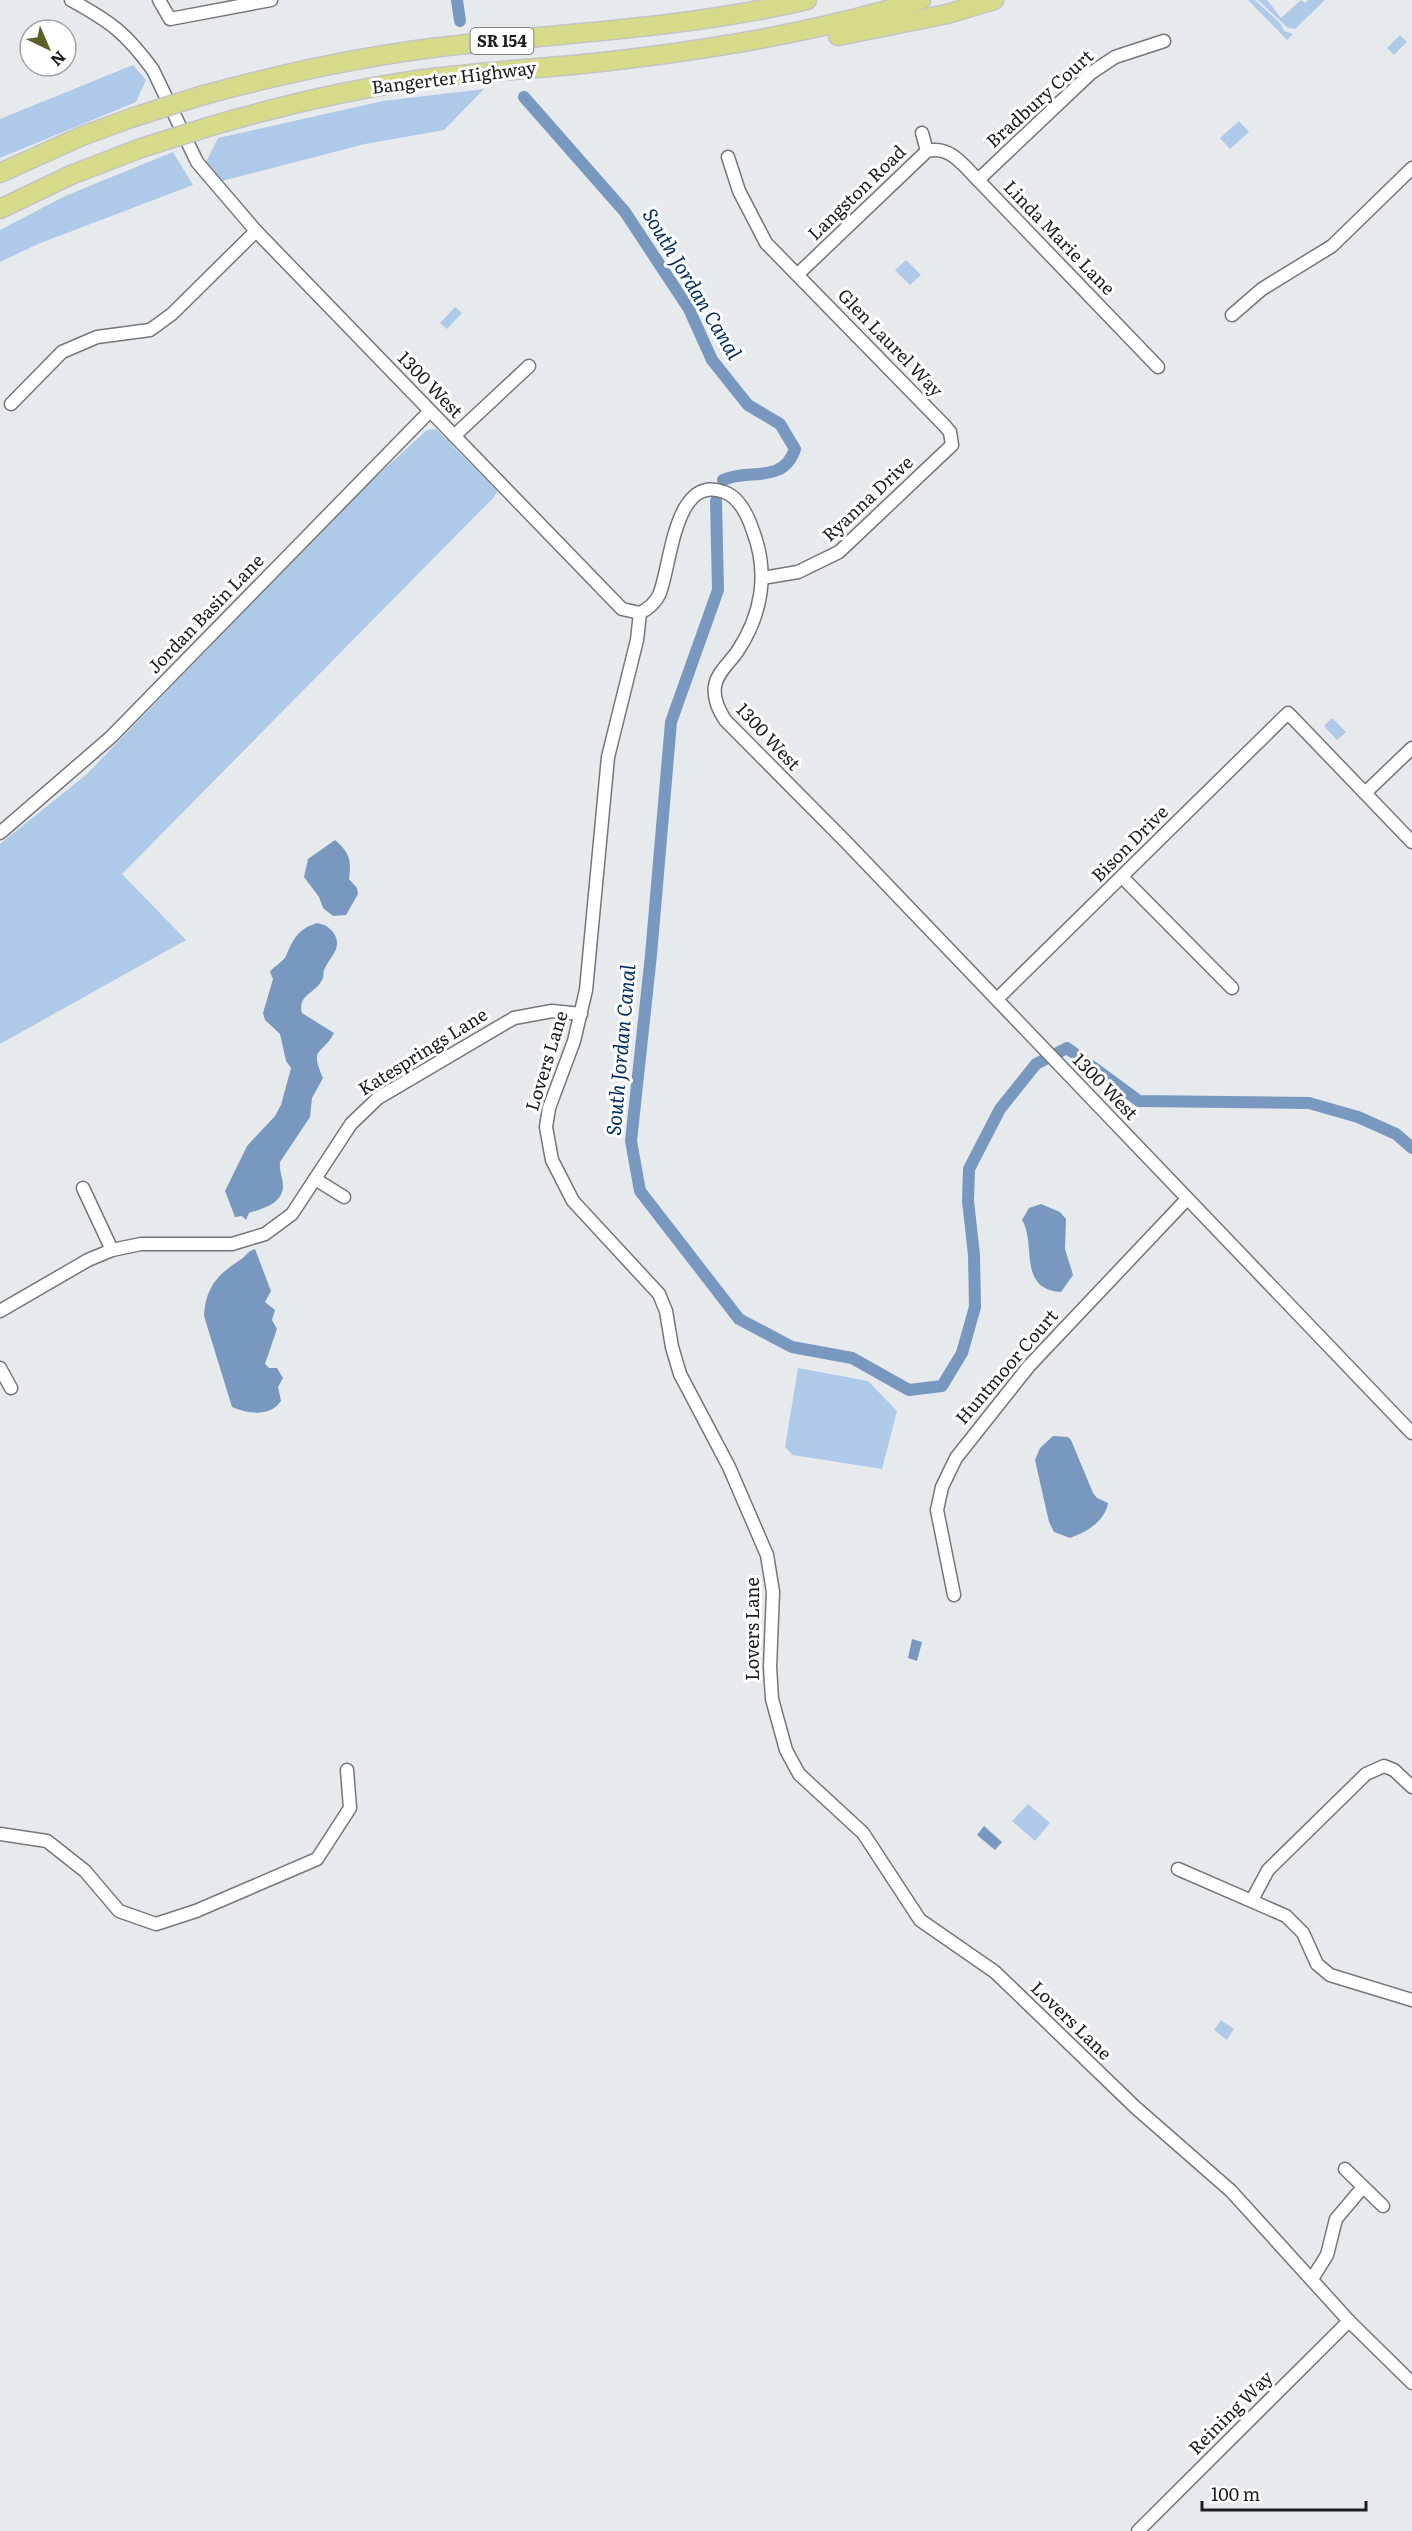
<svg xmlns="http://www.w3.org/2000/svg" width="1412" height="2531" font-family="Literata,serif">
  <rect width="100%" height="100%" fill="#e7eaed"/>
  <g fill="#afc9e9">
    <polygon points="1248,0 1255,0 1280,23 1284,31 1293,34 1287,40"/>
    <polygon points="1258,0 1267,0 1281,18 1301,0 1305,3 1308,0 1325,0 1295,29 1288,28"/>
    <polygon points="1400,35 1407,42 1394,55 1387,48"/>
    <polygon points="133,65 146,80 136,102 0,158 0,119"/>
    <polygon points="484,89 444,130 365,144 222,181 206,162 218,138 383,101"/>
    <polygon points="1239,121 1249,132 1230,149 1220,138"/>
    <polygon points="173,152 193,185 38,244 0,262 0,230 65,196"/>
    <polygon points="906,260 921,275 910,285 895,270"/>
    <polygon points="455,307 462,313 447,329 440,323"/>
    <polygon points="436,429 497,491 494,497 122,874 186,940 0,1044 0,844 87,774 357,494 427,430"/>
    <polygon points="1332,718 1346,732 1337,740 1324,726"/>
    <polygon points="798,1368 868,1381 897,1411 882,1469 793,1455 785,1447"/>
    <polygon points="1028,1804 1050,1823 1035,1841 1012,1821"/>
    <polygon points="1221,2020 1234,2029 1227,2040 1214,2030"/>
  </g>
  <g fill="#7998bf">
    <path d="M 335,840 C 349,852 352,860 349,879 L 357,888 L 358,894 L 346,915 L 333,916 L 323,908 L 319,897 L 304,877 L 308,859 Z"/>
    <path d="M 317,923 C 324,924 329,927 333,932 C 344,948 330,956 324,970 C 323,973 324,977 322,980 C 316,993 297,995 302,1013 L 334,1033 C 322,1056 309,1046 323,1078 L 312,1098 L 310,1117 L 280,1162 C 279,1171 283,1178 283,1187 C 282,1204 262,1209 249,1213 L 246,1220 L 242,1216 L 235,1217 L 225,1191 L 247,1146 L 275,1116 L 281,1105 L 291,1068 L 286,1061 L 280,1034 L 265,1020 L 263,1013 L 273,979 L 270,972 C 274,966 283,962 286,956 C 293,939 298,929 317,923 Z"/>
    <path d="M 1041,1204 L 1060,1212 L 1066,1219 L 1065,1249 L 1073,1275 L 1061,1292 C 1017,1289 1037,1245 1022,1220 L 1029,1208 Z"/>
    <path d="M 255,1249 L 271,1291 L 265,1302 L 275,1310 L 272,1320 L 277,1329 L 265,1364 L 269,1368 L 277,1368 L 283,1378 L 278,1387 L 281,1401 C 270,1417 249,1414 232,1407 L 204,1316 C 205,1288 218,1274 240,1260 C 246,1256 248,1251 255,1249 Z"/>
    <path d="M 1053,1436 L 1068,1437 L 1071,1440 L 1093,1493 L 1097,1498 L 1108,1503 C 1105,1521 1087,1532 1070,1538 L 1054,1532 L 1049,1522 L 1035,1460 L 1040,1448 Z"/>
    <polygon points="912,1639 922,1642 917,1661 908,1658"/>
    <polygon points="984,1826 1002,1842 995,1850 977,1835"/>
  </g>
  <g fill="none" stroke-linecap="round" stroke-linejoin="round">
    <g stroke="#7998bf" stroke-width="12">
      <polyline points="457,0 460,21"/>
      <path d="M 524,97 L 625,212 L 689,309 L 712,360 L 748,405 L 780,424 L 795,449 C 783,485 748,468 723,480"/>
      <polyline points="716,501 718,590 671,722 651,955 631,1141 640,1191 739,1319 792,1347 852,1358 909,1390 942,1386 962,1353 975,1307 974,1255 968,1201 969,1169 1000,1109 1036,1064 1067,1048 1139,1101 1309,1103 1358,1117 1396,1134 1412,1148"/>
    </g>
    <g stroke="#747679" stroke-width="15">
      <g id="minor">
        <path d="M 71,0 C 111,22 126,33 153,70 L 197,162 L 256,231 L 622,609 L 640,613 C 648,609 655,603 659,595 C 671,569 673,473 724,492 C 739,497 748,516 753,531 C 769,573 762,615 737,652 C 729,663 717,673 715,686 C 713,699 719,710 725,720 L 846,842 L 1412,1433"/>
        <polyline points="159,0 170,19 271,0"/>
        <polyline points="922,133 927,151"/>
        <polyline points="728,157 739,191 766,243 944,425 950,432 952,445 839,552 798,572 762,578"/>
        <polyline points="978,180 1091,73 1115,57 1164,41"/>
        <path d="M 798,274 L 927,151 C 950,145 963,165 978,180 L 1158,367"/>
        <polyline points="1232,315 1262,289 1332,246 1412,168"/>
        <polyline points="11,404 62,352 97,337 150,330 172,314 256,231"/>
        <polyline points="454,436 529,366"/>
        <polyline points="640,613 637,640 608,757 586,990 574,1041 549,1108 546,1127 552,1160 573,1201 659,1294 666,1311 672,1347 680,1374 729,1467 767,1555 773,1592 770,1667 772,1699 786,1750 799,1774 863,1833 920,1920 995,1972 1135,2107 1231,2191 1349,2321 1412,2383"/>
        <polyline points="1365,793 1412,748"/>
        <polyline points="0,833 111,737 430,411"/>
        <polyline points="1123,878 1232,988"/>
        <polyline points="997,999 1288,713 1412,842"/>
        <polyline points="315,1179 344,1197"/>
        <polyline points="83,1188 112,1250"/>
        <polyline points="0,1311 88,1260 112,1250 141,1244 232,1244 265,1234 292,1214 351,1124 378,1098 514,1018 552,1011 581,1014"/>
        <polyline points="0,1368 11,1388"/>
        <polyline points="954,1595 937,1510 942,1487 956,1458 1029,1366 1187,1199"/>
        <polyline points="0,1834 47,1841 85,1871 119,1911 156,1924 196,1911 317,1859 350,1808 347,1770"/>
        <polyline points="1178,1869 1286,1916 1303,1933 1317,1964 1330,1975 1412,2000"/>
        <polyline points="1252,1900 1268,1870 1366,1774 1384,1766 1394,1770 1412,1787"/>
        <polyline points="1345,2169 1383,2206"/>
        <polyline points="1312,2279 1327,2255 1336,2219 1363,2187"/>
        <polyline points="1138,2531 1349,2321"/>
      </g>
    </g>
    <g stroke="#c4c4c5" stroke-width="21">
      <g id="highway">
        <polyline points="838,36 947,14 994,0"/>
        <path d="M 200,96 C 277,75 353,58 432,48 C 557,33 684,29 807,0"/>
        <path d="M 208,127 C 279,106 351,89 425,79 C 477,72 530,69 583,64 C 697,52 811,34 921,0"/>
        <polyline points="0,173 82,136 131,118"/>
        <polyline points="0,209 71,175 141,148"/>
      </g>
    </g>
    <use href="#minor" stroke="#fff" stroke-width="12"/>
    <use href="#highway" stroke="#d6db89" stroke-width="18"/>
    <g stroke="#c4c4c5" stroke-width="21" stroke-linecap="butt">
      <g id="highway-bridge">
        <polyline points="131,118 200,96"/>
        <polyline points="141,148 208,127"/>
      </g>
    </g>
    <use href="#highway-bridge" stroke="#d6db89" stroke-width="18"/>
  </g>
  <g text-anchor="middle" stroke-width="6" stroke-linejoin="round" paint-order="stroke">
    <rect fill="#fff" stroke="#616162" stroke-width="1.5" x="470.5" y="28" width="63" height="26" rx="4.5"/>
    <g font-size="16" font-weight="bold" fill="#1d1d1f">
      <text x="502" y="47">SR 154</text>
    </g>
    <g font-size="18" fill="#1d1d1f" stroke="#fff">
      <text transform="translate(454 78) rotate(-7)" y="6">Bangerter Highway</text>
      <text transform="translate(1040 99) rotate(-42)" y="6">Bradbury Court</text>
      <text transform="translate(857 193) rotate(-44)" y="6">Langston Road</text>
      <text transform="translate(1059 238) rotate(46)" y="6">Linda Marie Lane</text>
      <text transform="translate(890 343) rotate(46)" y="6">Glen Laurel Way</text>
      <text transform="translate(430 385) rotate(46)" y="6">1300 West</text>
      <text transform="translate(868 499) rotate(-43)" y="6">Ryanna Drive</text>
      <text transform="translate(206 614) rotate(-46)" y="6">Jordan Basin Lane</text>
      <text transform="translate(768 737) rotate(47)" y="6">1300 West</text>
      <text transform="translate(1130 844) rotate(-45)" y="6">Bison Drive</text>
      <text transform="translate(423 1052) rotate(-32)" y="6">Katesprings Lane</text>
      <text transform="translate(547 1061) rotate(-73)" y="6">Lovers Lane</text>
      <text transform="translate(1105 1087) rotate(46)" y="6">1300 West</text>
      <text transform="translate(1007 1367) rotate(-49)" y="6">Huntmoor Court</text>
      <text transform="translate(753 1629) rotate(-90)" y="6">Lovers Lane</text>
      <text transform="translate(1071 2021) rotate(44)" y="6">Lovers Lane</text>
      <text transform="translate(1231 2413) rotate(-45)" y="6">Reining Way</text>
    </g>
    <g font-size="20" font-style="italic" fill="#002d5d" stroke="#fff">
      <text transform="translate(692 284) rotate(59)" y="7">South Jordan Canal</text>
      <text transform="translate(621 1050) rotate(-85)" y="7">South Jordan Canal</text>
    </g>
  </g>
  <g transform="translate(48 48) rotate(136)"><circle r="28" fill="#ffffff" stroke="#a5a5a5" stroke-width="1.5"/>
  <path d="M0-4.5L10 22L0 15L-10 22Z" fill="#5c5f2c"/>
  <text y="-9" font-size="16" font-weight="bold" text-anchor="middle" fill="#1d1d1f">N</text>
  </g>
  <path d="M1202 2501v9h164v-9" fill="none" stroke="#1d1d1f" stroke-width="3"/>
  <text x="1211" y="2501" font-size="18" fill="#1d1d1f" stroke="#ffffff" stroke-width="4.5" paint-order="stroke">100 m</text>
</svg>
